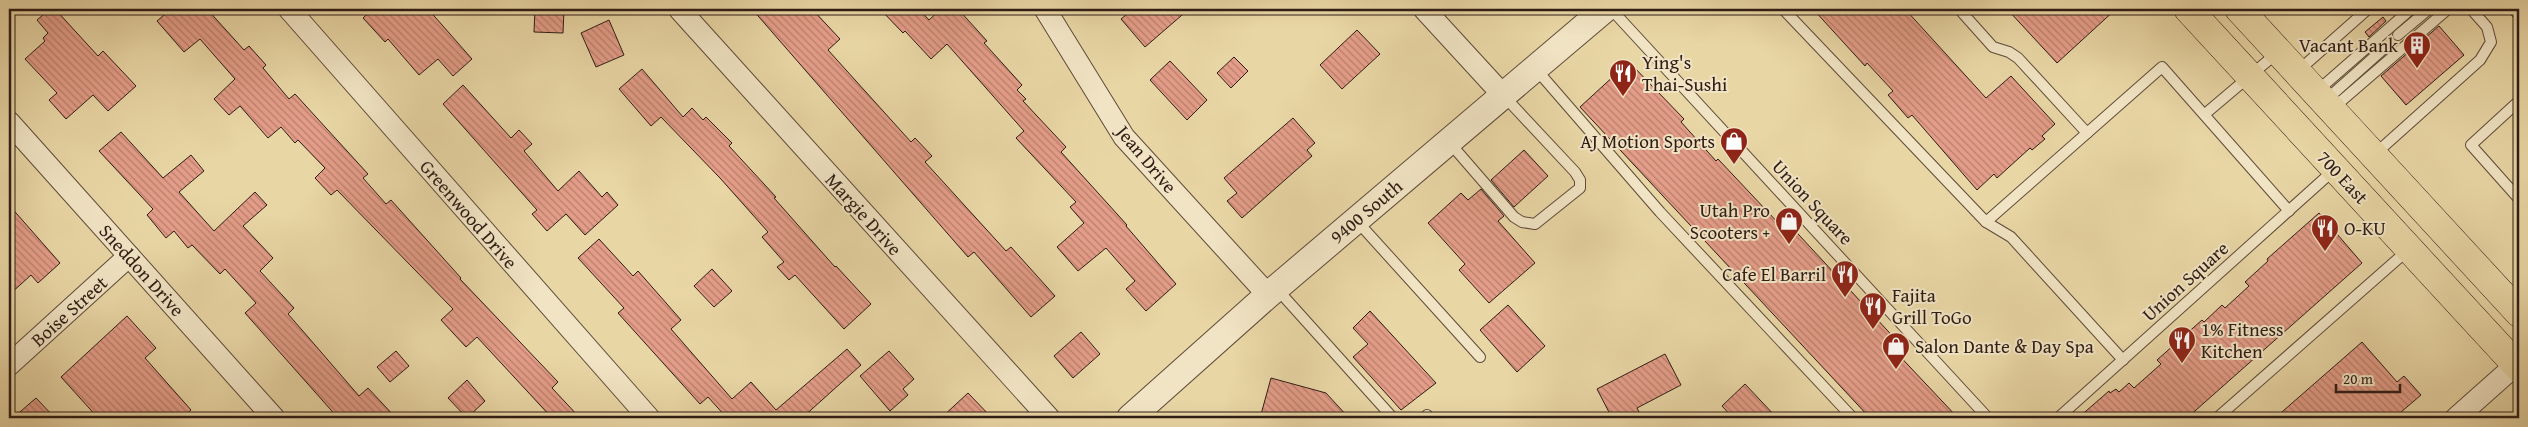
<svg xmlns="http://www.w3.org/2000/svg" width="2528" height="427" font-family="'Gentium Book Plus',serif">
  <defs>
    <pattern id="building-back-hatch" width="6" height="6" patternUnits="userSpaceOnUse" patternTransform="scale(1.25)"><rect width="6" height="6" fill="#e49d88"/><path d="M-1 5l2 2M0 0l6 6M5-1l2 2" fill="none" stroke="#b97f6e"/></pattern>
  </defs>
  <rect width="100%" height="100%" fill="#e9d6a5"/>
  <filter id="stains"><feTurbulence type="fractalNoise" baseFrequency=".004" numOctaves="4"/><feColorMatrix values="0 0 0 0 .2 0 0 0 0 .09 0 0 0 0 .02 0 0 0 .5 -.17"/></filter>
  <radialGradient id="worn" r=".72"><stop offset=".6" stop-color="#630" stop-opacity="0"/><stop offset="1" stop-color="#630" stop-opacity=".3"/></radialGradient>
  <g fill="url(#building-back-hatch)" stroke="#2e1c15">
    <polygon points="50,9 55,9 98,56 103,51 136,86 108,111 93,95 66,119 49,100 57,93 25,59 45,41 43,38 48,33 37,20"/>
    <polygon points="171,9 207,9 244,50 249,46 266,65 263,68 289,99 295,94 368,174 363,178 386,204 391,200 461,278 460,279 558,382 552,388 580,418 552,418 477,337 466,347 441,320 453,309 337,190 331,195 315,178 325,168 298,140 295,143 281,127 268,138 240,106 229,115 214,99 235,79 200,39 184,52 157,21"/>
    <polygon points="373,9 428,9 472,59 453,76 438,59 419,75 388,39 385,42 363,18"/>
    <polygon points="535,9 564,9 563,33 534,32"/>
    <polygon points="752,9 812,9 840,39 828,50 911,142 915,138 932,156 925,162 1006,251 1011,247 1055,296 1031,317 974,252 968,257"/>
    <polygon points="880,9 919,9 929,20 941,9 958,9 987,41 984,43 1022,85 1017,90 1026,99 1023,101 1066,147 1061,152 1127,225 1126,226 1176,284 1146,311 1126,289 1135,281 1106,248 1078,271 1057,247 1084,223 1070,207 1076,202 1016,138 1024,131 947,44 931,59 905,31 903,33"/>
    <polygon points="1133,9 1189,9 1145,47 1121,19"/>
    <polygon points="1813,9 1905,9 1986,98 2011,76 2055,124 2042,136 2045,139 2032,150 2030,148 1997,178 1994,174 1977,190 1912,115 1908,118 1888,95 1893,91 1867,63 1865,66"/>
    <polygon points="2007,9 2116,9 2057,63"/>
    <polygon points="2383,17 2386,21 2369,37 2365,32"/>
    <polygon points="609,20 624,55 596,67 581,33"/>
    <polygon points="2439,26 2464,55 2406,105 2381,76"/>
    <polygon points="1357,30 1380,54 1342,89 1320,65"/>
    <polygon points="1234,57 1248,71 1231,88 1217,73"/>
    <polygon points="1170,61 1207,100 1187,120 1150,80"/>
    <polygon points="1629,62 1684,119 1681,122 1716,161 1718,159 1782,227 1787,222 1899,343 1893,349 1958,418 1870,418 1580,107"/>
    <polygon points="642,69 683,117 692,108 703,120 706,117 732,143 729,146 776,197 774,198 835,267 836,266 871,304 844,329 795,275 789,280 777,267 784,262 762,237 768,232 720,178 661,117 651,126 619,89"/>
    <polygon points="463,85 511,138 519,130 532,144 524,151 558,191 579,171 602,197 607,192 618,205 585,235 566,214 547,231 532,214 537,210 443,104"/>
    <polygon points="1293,118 1315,143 1307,150 1312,156 1242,218 1227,201 1237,193 1224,178"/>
    <polygon points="121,132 163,178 191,155 204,171 179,192 214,231 255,192 267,205 243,226 273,258 260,271 294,308 288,314 302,330 359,396 368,388 396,418 338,418 245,313 256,303 225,269 220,274 192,245 188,248 174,231 166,238 147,215 153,209 99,151"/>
    <polygon points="1524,150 1548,176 1514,207 1491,180"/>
    <polygon points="1481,189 1504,216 1498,221 1535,263 1489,303 1459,270 1465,264 1428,223 1461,193 1468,200"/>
    <polygon points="9,205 60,263 38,283 31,275 9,295"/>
    <polygon points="2319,213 2362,263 2187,418 2078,418 2109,391 2110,393 2116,389 2119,392 2129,383 2134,388 2161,364 2157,360 2202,320 2204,322 2222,305 2225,308 2249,286 2245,282 2268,261 2267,259"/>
    <polygon points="599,239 633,276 638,271 681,320 671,329 732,399 751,382 776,410 847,349 861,365 802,418 727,418 708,397 700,404 618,313 624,308 578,258"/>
    <polygon points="712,269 732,291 714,307 694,286"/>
    <polygon points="1508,305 1545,346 1517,372 1480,330"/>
    <polygon points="1370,311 1436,383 1401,410 1353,357 1368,344 1353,328"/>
    <polygon points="127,316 156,348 145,358 191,410 182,418 98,418 61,377"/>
    <polygon points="1081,332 1100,354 1073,378 1054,356"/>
    <polygon points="2362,342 2397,382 2404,376 2421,395 2394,418 2275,418"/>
    <polygon points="396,351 409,366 390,382 377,367"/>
    <polygon points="889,351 914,379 903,389 908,395 890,411 860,376"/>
    <polygon points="1665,354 1681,385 1637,408 1639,412 1626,418 1612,418 1597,389"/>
    <polygon points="1271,378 1326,393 1349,418 1260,418"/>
    <polygon points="467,380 485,401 467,418 448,398"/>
    <polygon points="1745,384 1777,418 1733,418 1722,406"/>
    <polygon points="968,393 992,418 941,418"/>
    <polygon points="36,398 55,418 13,418"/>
  </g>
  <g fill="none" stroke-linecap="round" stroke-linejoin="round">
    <g stroke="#5d4a39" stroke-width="12">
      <g id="service">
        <polyline points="1611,9 1988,418"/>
        <polyline points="1783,9 1986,222 2011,237 2123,360"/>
        <polyline points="1959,9 1993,47 2009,52 2018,58 2087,133"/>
        <polyline points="2513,9 2519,15"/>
        <polyline points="2398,35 2429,9"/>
        <polyline points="1535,68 1660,212 1853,418"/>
        <polyline points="2298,71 2368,9"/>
        <polyline points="2316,92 2411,9"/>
        <polyline points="2326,100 2381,51"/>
        <polyline points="2519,101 2471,145 2519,199"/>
        <polyline points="2332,109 2448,9"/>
        <polyline points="2205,114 2277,53"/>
        <polyline points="1449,142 1514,217 1522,222 1535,224 1580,188 1580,180 1575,172 1503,95"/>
        <polyline points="2375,154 2480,60 2491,42 2487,27 2471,9"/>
        <polyline points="1356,220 1480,357"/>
        <polyline points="1986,222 2162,67 2289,211"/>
        <polyline points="1277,289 1393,418"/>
        <polyline points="1424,418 1427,415 1430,418"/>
        <polyline points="2058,418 2334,170"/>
        <polyline points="2217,418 2408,250"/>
      </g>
    </g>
    <g stroke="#5d4a39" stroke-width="23">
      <g id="minor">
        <polyline points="289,9 649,418"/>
        <polyline points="682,9 680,10 1049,418"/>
        <polyline points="1045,9 1124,137 1268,295"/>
        <polyline points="1424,9 1502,94"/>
        <polyline points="9,122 274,418"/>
        <polyline points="9,365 129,256"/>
        <polyline points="2456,418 2519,362"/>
      </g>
    </g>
    <g stroke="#5d4a39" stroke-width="28">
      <polyline id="tertiary" points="1130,418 1268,295 1605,9"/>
    </g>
    <g stroke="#2e1c15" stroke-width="29">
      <g id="primary">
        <polyline points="2188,9 2519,368"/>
        <polyline points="2239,9 2519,313"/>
      </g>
    </g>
    <use href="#service" stroke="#f1e4c4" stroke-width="10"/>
    <use href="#minor" stroke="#f1e4c4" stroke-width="21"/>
    <use href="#tertiary" stroke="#f1e4c4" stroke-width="26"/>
    <use href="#primary" stroke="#e9d6a5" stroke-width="28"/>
  </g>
  <defs>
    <g id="building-pin" transform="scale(1.4375)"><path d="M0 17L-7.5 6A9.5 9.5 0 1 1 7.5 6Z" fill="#8f2418" stroke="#f1e4c4"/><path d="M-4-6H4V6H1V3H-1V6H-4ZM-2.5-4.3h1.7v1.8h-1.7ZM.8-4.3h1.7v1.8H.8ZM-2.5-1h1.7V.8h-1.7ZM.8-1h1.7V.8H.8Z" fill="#fff"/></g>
    <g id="restaurant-pin" transform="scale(1.4375)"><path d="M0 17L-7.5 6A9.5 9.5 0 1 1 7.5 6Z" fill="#8f2418" stroke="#f1e4c4"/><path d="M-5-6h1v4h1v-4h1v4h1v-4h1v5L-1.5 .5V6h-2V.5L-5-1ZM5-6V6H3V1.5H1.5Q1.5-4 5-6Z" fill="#fff"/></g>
    <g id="shop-pin" transform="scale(1.4375)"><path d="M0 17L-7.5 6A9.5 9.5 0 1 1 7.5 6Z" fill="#8f2418" stroke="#f1e4c4"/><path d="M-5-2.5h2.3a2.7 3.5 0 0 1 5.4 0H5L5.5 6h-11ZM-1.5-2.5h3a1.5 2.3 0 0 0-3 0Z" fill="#fff"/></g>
  </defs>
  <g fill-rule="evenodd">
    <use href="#building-pin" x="2417" y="45"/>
    <use href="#restaurant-pin" x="1623" y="73"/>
    <use href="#shop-pin" x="1734" y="141"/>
    <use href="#shop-pin" x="1789" y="221"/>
    <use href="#restaurant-pin" x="2325" y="228"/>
    <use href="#restaurant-pin" x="1845" y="274"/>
    <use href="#restaurant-pin" x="1873" y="306"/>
    <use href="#restaurant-pin" x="2182" y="340"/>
    <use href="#shop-pin" x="1896" y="346"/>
  </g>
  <g text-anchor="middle" stroke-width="4" stroke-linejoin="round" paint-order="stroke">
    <g font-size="19" fill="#2e1c15" stroke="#f1e4c4" text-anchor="start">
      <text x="2398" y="52" text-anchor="end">Vacant Bank</text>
      <text x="1642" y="69">Ying's<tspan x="1642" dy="22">Thai-Sushi</tspan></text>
      <text x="1715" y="148" text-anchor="end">AJ Motion Sports</text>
      <text x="1770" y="217" text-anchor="end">Utah Pro<tspan x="1770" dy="22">Scooters +</tspan></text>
      <text x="2344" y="235">O-KU</text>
      <text x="1826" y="281" text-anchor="end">Cafe El Barril</text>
      <text x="1892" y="302">Fajita<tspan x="1892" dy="22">Grill ToGo</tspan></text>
      <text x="2201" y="336">1% Fitness<tspan x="2201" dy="22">Kitchen</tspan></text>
      <text x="1915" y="353">Salon Dante &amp; Day Spa</text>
    </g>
    <g font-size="19" fill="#2e1c15" stroke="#f1e4c4">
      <text transform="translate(1147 159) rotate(50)" y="7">Jean Drive</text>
      <text transform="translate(2343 177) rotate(47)" y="7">700 East</text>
      <text transform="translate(1813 202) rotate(47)" y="7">Union Square</text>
      <text transform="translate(1366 211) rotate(-40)" y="7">9400 South</text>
      <text transform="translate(469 214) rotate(49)" y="7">Greenwood Drive</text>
      <text transform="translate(864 214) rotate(48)" y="7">Margie Drive</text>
      <text transform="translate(142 270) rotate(48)" y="7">Sneddon Drive</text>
      <text transform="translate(2185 281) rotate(-42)" y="7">Union Square</text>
      <text transform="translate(69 311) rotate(-42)" y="7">Boise Street</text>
    </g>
  </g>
  <rect width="2528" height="427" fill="none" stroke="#e9d6a5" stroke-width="30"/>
  <rect x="10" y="10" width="2508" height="407" fill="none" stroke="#2e1c15" stroke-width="2.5"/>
  <rect x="15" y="15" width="2498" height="397" fill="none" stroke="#2e1c15"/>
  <path d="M2336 384v8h64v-8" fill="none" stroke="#2e1c15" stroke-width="2.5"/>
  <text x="2343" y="384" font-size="15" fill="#2e1c15" stroke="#f1e4c4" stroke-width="4" paint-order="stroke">20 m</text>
  <rect width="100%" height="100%" filter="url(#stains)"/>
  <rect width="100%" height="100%" fill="url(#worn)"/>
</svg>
